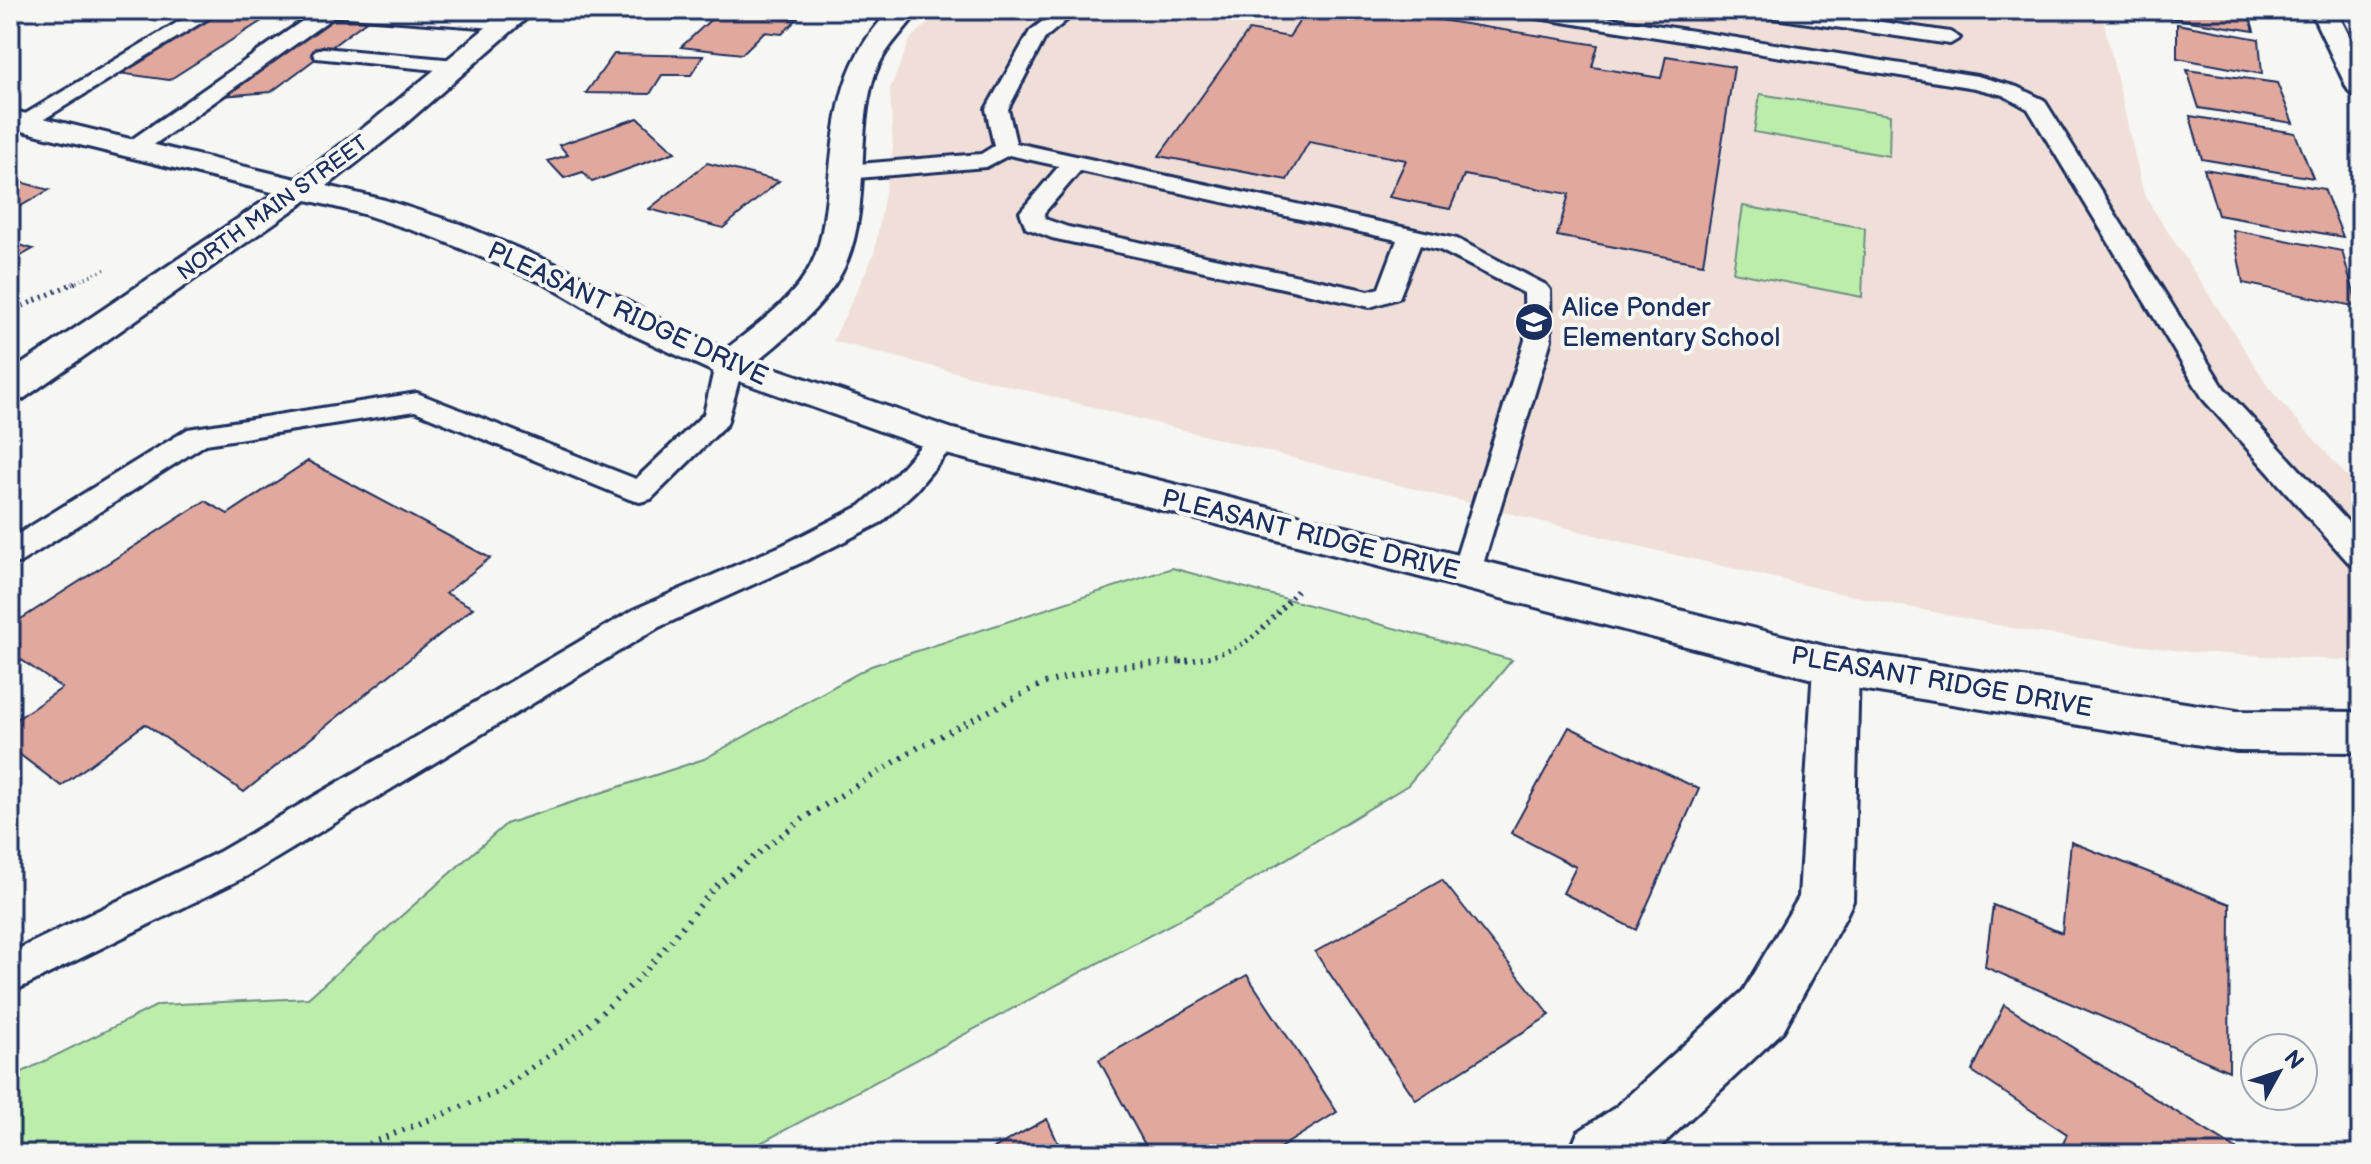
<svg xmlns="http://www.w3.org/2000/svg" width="2371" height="1164" font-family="'Balsamiq Sans',sans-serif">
  <rect width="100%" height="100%" fill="#f6f6f2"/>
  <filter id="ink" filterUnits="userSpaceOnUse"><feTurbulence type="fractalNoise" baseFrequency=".0125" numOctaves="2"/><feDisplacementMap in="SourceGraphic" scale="16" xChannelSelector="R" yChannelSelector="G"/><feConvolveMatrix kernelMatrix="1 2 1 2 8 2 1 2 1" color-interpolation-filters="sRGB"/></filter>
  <g filter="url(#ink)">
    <polygon fill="#f0dfd8" points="943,10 2101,10 2144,195 2273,393 2361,492 2361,661 2190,652 2032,632 1834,592 1646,548 833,341 874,254 893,148 890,89 911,38"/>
    <g fill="#bdedab" stroke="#6c8e84" stroke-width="2">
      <polygon points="1760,94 1890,115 1889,156 1754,132"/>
      <polygon points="1743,206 1865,228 1862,297 1733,272"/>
      <polygon points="1172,568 1512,660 1408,785 1235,890 740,1154 10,1154 10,1078 158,1005 308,998 506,824 704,759 871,666"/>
    </g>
    <g fill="#e1a89d" stroke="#1b2f5e" stroke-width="2">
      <polygon points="221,10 279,10 169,80 118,73"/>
      <polygon points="1307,10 1377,10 1598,45 1592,67 1661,78 1666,56 1734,67 1703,264 1557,236 1569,194 1464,175 1450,209 1389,197 1406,160 1309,142 1287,180 1159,156 1249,30 1289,37"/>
      <polygon points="2157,10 2248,10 2254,31 2158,16"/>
      <polygon points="720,11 797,19 782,34 764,32 742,54 681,47"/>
      <polygon points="373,16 271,92 222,96 327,20"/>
      <polygon points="2177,24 2259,39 2262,74 2177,58"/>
      <polygon points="614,54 703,56 691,75 662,75 650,94 586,93"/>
      <polygon points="2187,70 2277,83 2293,123 2199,108"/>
      <polygon points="2190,116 2295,133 2313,178 2202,159"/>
      <polygon points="638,118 675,152 592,182 583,172 564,178 548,161 568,155 559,145"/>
      <polygon points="707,163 779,181 723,228 649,209"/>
      <polygon points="2204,169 2324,189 2343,237 2218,215"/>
      <polygon points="10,179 49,190 10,212"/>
      <polygon points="2233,230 2342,251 2358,307 2243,283"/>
      <polygon points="10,242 33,249 10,262"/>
      <polygon points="308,461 490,558 446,593 473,608 244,792 145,724 61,786 10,747 10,724 62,688 10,652 10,626 205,501 228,514"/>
      <polygon points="1569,727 1699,789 1636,930 1563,893 1576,867 1511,833"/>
      <polygon points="2071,842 2230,904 2229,1071 1985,967 1993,905 2062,933"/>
      <polygon points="1442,880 1550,1015 1416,1100 1315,952"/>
      <polygon points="1247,975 1337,1112 1270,1154 1150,1154 1099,1060"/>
      <polygon points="2004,1005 2236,1149 2234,1154 2059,1154 2067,1134 1972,1071"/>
      <polygon points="1047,1119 1063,1154 983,1154"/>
    </g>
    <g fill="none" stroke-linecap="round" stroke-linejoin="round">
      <g stroke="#1b2f5e" stroke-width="6">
        <g id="lane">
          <polygon points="198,10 222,10 31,127 15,127 12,122"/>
          <polygon points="318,10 410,10 507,17 517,23 507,29 335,16 141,154 125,154 122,149 125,144"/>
          <path d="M 1057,10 L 1079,10 L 1045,38 L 1008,109 L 1016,143 L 1457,239 L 1546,285 L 1550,290 L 1551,340 L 1478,581 L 1467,585 L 1456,581 L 1451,573 L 1525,340 L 1524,293 L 1440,250 L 1420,245 L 1399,298 L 1370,307 L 1052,238 L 1026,228 L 1020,212 L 1059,166 L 1009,155 L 986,167 L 846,179 L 838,177 L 835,172 L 838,167 L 846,165 L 981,154 L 994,146 L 986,109 L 1030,31 ZM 1080,171 L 1397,240 L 1379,288 L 1369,291 L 1068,227 L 1045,219 L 1044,213 Z"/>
          <polygon points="1515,10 1561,10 1977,76 2017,87 2044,100 2224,388 2361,536 2361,567 2350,564 2204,400 2028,109 2003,95 1975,88 1525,16"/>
          <polygon points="1751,10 1800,10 1950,32 1960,38 1950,44 1761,16"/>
          <polygon points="323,48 456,60 466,66 456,72 316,58 313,54 316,50"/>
          <polygon points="729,356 739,359 743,365 727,424 651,499 640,502 629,499 415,411 206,444 21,562 10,565 10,539 188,429 417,393 636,479 704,414 715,365 719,359"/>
          <polygon points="942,430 952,433 956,440 952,447 916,490 882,522 805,561 659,627 247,876 10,993 10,953 219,852 635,609 783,545 860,506 894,476 932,433"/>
        </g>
      </g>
      <g stroke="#1b2f5e" stroke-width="6">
        <g id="street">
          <path d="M 891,10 L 919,10 C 901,36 883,48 873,80 C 856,138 870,205 847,261 C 833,296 801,324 773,348 C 754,363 741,380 716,373 L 710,365 L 716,357 C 749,330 793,303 812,263 C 822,243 824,219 827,197 C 836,124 835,65 891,10 Z"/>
          <polygon points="2310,10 2336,10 2361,59 2361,97 2351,94 2347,88"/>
          <polygon points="1836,649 1852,654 1859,667 1853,901 1845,918 1783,1031 1658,1149 1652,1154 1569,1154 1578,1132 1616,1107 1743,991 1799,897 1813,667 1820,654"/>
        </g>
      </g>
      <g stroke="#1b2f5e" stroke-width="6">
        <polygon id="secondary" points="507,10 536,10 397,131 327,186 385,200 460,224 569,270 659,319 742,357 953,429 1836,649 2237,711 2361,712 2361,752 2237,751 1836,685 942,453 716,373 633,335 545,284 436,238 363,214 307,200 23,399 10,402 10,372 276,193 10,128 10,110 296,179 375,119"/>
      </g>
      <polyline stroke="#1b2f5e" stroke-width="3" stroke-dasharray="1 4" stroke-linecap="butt" points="72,284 108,268"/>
      <g stroke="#1b2f5e" stroke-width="5" stroke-dasharray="2 5" stroke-linecap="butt">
        <polyline points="10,312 76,282"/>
        <path d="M 1180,662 C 1248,652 1256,637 1300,587"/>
      </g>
      <polyline stroke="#1b2f5e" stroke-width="6" stroke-dasharray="2 7" stroke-linecap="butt" points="344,1154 498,1092 581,1032 644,973 715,887 804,818 919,747 1042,684 1100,668 1194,660"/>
      <use href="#lane" fill="#f6f6f2" fill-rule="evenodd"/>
      <use href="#street" fill="#f6f6f2" fill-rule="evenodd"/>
      <use href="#secondary" fill="#f6f6f2" fill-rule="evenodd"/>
    </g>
  </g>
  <defs>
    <g id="school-disc" transform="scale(2)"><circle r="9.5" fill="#1b2f5e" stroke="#f6f6f2"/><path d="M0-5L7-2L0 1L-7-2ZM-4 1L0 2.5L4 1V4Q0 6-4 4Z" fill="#fff"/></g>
  </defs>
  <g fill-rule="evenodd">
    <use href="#school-disc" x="1534" y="322"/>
  </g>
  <g text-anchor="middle" stroke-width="8" stroke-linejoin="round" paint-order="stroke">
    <g font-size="22" fill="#1b2f5e" stroke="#f6f6f2">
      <text transform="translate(272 207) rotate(-36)" y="8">NORTH MAIN STREET</text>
    </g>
    <g font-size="26" fill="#1b2f5e" stroke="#f6f6f2" text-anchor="start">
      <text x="1562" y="316">Alice Ponder<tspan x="1562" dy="30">Elementary School</tspan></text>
    </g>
    <g font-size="26" fill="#1b2f5e" stroke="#f6f6f2">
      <text transform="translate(628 313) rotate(25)" y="9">PLEASANT RIDGE DRIVE</text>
      <text transform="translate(1311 534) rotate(14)" y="9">PLEASANT RIDGE DRIVE</text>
      <text transform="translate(1942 681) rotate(10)" y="9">PLEASANT RIDGE DRIVE</text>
    </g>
  </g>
  <rect width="2371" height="1164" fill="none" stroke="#f6f6f2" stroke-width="40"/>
  <rect x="20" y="20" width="2331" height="1124" fill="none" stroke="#1b2f5e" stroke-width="3" filter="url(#ink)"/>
  <g transform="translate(2279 1072) rotate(50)"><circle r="38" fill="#f6f6f2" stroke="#9ea6b7" stroke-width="2"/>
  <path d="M0-6L14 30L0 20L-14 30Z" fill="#1b2f5e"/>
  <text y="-12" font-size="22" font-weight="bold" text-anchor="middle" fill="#1b2f5e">N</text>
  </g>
</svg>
